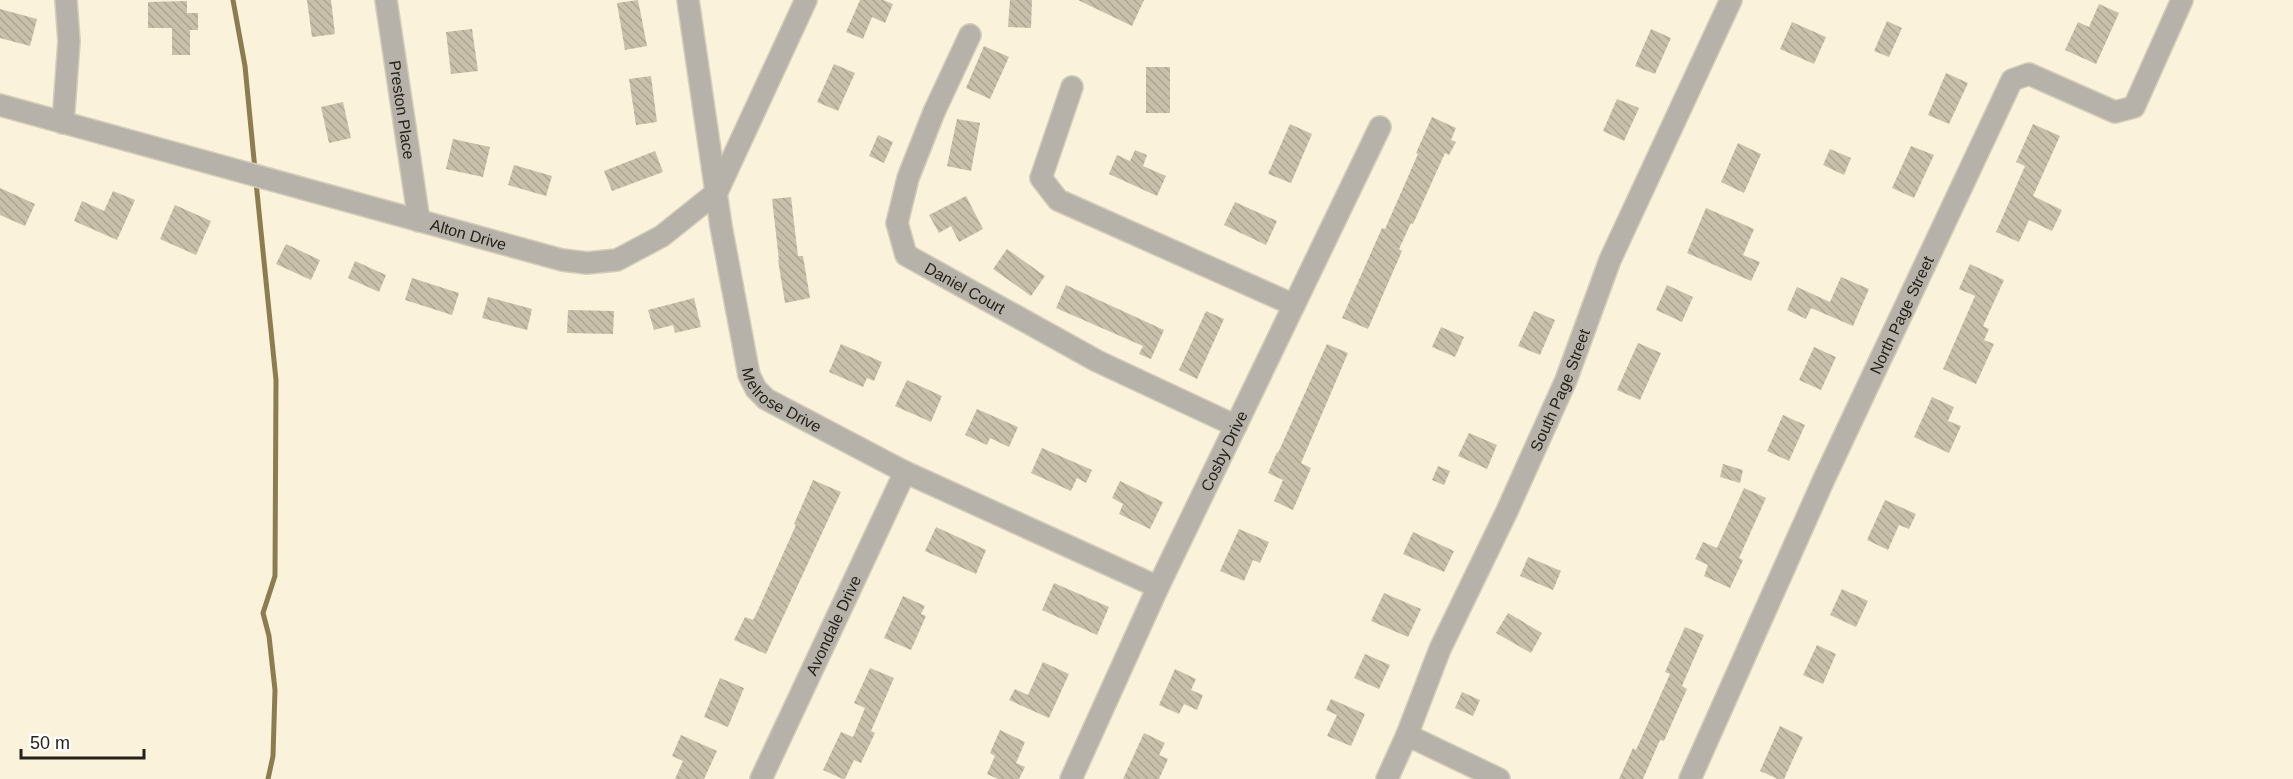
<svg xmlns="http://www.w3.org/2000/svg" width="2293" height="779" font-family="Arial,sans-serif">
  <defs>
    <pattern id="building-back-hatch" width="6" height="6" patternUnits="userSpaceOnUse" patternTransform="scale(1.5)"><rect width="6" height="6" fill="#c8c0aa"/><path d="M-1 5l2 2M0 0l6 6M5-1l2 2" fill="none" stroke="#aca592"/></pattern>
  </defs>
  <rect width="100%" height="100%" fill="#faf2db"/>
  <g fill="none" stroke-linecap="round" stroke-linejoin="round">
    <g stroke="#8c7d51" stroke-width="5">
      <polyline points="233,0 245,66 255,170"/>
      <polyline points="256,182 276,380 275,576 263,613 269,636 275,690 273,756 268,779"/>
    </g>
  </g>
  <g fill="url(#building-back-hatch)">
    <polygon points="307,0 331,0 335,34 312,37"/>
    <polygon points="638,0 647,46 625,50 617,3"/>
    <polygon points="860,0 883,0 893,4 885,23 872,17 863,39 846,32"/>
    <polygon points="1010,0 1032,0 1031,28 1008,27"/>
    <polygon points="1078,0 1144,0 1132,26"/>
    <polygon points="187,1 187,13 198,13 198,30 190,30 190,55 172,55 172,28 148,28 148,2"/>
    <polygon points="2099,4 2119,13 2096,64 2065,50 2078,22 2089,27"/>
    <polygon points="0,9 37,19 30,46 0,38"/>
    <polygon points="1887,21 1902,28 1889,57 1874,51"/>
    <polygon points="1792,22 1826,37 1814,64 1780,49"/>
    <polygon points="472,29 478,71 451,74 446,32"/>
    <polygon points="1651,29 1671,38 1655,74 1635,66"/>
    <polygon points="984,46 1009,57 990,99 966,88"/>
    <polygon points="834,64 855,73 838,111 817,102"/>
    <rect x="1146" y="67" width="24" height="46"/>
    <polygon points="1946,73 1968,83 1949,124 1928,115"/>
    <polygon points="651,76 657,122 636,125 629,79"/>
    <polygon points="1617,99 1639,108 1624,141 1603,131"/>
    <polygon points="343,102 351,138 329,143 321,107"/>
    <polygon points="1432,117 1456,128 1451,140 1456,142 1449,155 1445,153 1413,224 1411,223 1399,249 1402,251 1368,329 1342,318 1382,228 1385,229 1418,154 1416,153"/>
    <polygon points="957,119 980,123 971,171 947,166"/>
    <polygon points="1290,124 1312,134 1291,183 1268,174"/>
    <polygon points="2033,124 2060,136 2033,196 2062,210 2052,231 2029,220 2019,242 1996,232 2025,166 2016,162"/>
    <polygon points="878,135 893,142 884,163 869,156"/>
    <polygon points="453,139 490,147 483,177 446,169"/>
    <polygon points="1738,143 1761,154 1744,193 1721,182"/>
    <polygon points="1911,146 1934,155 1914,198 1892,188"/>
    <polygon points="1830,149 1851,158 1844,175 1823,165"/>
    <polygon points="1135,150 1147,155 1143,166 1166,176 1157,196 1109,174 1117,155 1130,161"/>
    <polygon points="655,151 663,172 612,191 604,171"/>
    <polygon points="514,165 552,176 546,196 508,185"/>
    <polygon points="0,188 35,204 25,226 0,215"/>
    <polygon points="113,191 135,200 117,240 74,221 82,201 104,211"/>
    <polygon points="966,196 983,229 959,242 951,226 939,233 929,215"/>
    <polygon points="791,197 798,256 803,256 810,298 785,303 778,260 779,260 772,199"/>
    <polygon points="1235,202 1277,221 1266,245 1224,225"/>
    <polygon points="175,205 211,221 196,255 160,239"/>
    <polygon points="1706,208 1754,229 1743,255 1760,262 1751,281 1687,253"/>
    <polygon points="286,244 320,260 311,280 276,264"/>
    <polygon points="1007,249 1045,276 1031,296 993,269"/>
    <polygon points="355,261 386,275 379,292 348,278"/>
    <polygon points="1970,264 2004,280 1983,326 1989,329 1984,340 1994,344 1976,384 1943,369 1975,296 1959,289"/>
    <polygon points="1841,277 1869,289 1853,326 1811,308 1806,319 1787,310 1797,287 1830,302"/>
    <polygon points="412,278 459,293 452,315 405,300"/>
    <polygon points="1066,285 1164,330 1151,359 1139,354 1143,346 1056,308"/>
    <polygon points="1667,285 1693,297 1682,322 1656,310"/>
    <polygon points="488,297 532,309 527,330 482,318"/>
    <polygon points="694,298 701,327 675,333 673,325 654,330 648,310"/>
    <polygon points="568,310 614,311 613,334 567,333"/>
    <polygon points="1206,311 1224,319 1197,379 1179,370"/>
    <polygon points="1534,311 1555,320 1540,355 1518,346"/>
    <polygon points="1441,327 1464,337 1455,357 1432,347"/>
    <polygon points="1638,343 1661,353 1640,400 1617,390"/>
    <polygon points="841,344 882,362 874,381 867,378 863,387 829,372"/>
    <polygon points="1327,344 1348,353 1301,463 1311,468 1293,510 1274,501 1283,480 1268,473 1277,452 1278,453"/>
    <polygon points="1814,347 1836,357 1821,390 1799,380"/>
    <polygon points="907,380 942,396 931,422 895,406"/>
    <polygon points="1932,397 1954,407 1948,421 1961,426 1949,453 1914,437"/>
    <polygon points="977,409 1018,427 1009,447 990,438 987,445 965,435"/>
    <polygon points="1783,415 1805,425 1789,461 1767,451"/>
    <polygon points="1469,433 1497,445 1487,469 1458,456"/>
    <polygon points="1042,448 1092,470 1086,483 1077,478 1071,491 1031,473"/>
    <polygon points="1723,464 1743,470 1740,483 1720,477"/>
    <polygon points="1438,466 1450,471 1444,485 1432,480"/>
    <polygon points="813,480 841,492 766,654 734,640 745,617 753,620 758,610 796,525 794,524"/>
    <polygon points="1120,481 1163,502 1150,529 1119,514 1123,504 1112,498"/>
    <polygon points="1744,488 1766,498 1739,558 1743,560 1730,588 1704,576 1708,565 1695,559 1703,542 1717,548"/>
    <polygon points="1885,500 1916,514 1909,529 1899,525 1888,550 1867,540"/>
    <polygon points="936,527 986,550 976,574 925,551"/>
    <polygon points="1239,529 1269,542 1260,563 1253,560 1244,581 1220,571"/>
    <polygon points="1413,532 1454,551 1444,572 1403,554"/>
    <polygon points="1528,557 1561,571 1553,590 1520,576"/>
    <polygon points="1054,583 1109,607 1097,635 1042,610"/>
    <polygon points="1842,589 1868,601 1856,627 1830,615"/>
    <polygon points="1384,593 1421,609 1408,637 1371,621"/>
    <polygon points="903,596 925,606 921,614 926,616 911,650 884,638"/>
    <polygon points="1508,613 1542,633 1531,653 1496,633"/>
    <polygon points="1685,627 1704,635 1682,686 1687,689 1664,741 1660,740 1643,779 1619,779 1633,748 1636,750 1670,674 1665,672"/>
    <polygon points="1817,645 1836,654 1823,684 1803,675"/>
    <polygon points="1365,654 1390,665 1379,689 1354,678"/>
    <polygon points="1043,662 1069,674 1049,718 1009,700 1015,689 1028,695"/>
    <polygon points="870,668 894,678 871,731 875,733 861,763 854,760 845,779 843,779 823,770 841,732 853,737 865,708 854,703"/>
    <polygon points="1175,669 1196,679 1191,690 1203,695 1197,710 1184,704 1179,714 1159,705"/>
    <polygon points="720,678 744,688 728,727 704,717"/>
    <polygon points="1462,692 1480,700 1473,716 1455,708"/>
    <polygon points="1331,699 1365,714 1351,746 1327,736 1337,715 1326,710"/>
    <polygon points="1780,726 1803,737 1784,779 1778,779 1760,771"/>
    <polygon points="1000,730 1025,742 1016,763 1025,767 1019,779 998,779 987,774 995,756 990,753"/>
    <polygon points="1144,733 1165,743 1159,755 1168,759 1159,779 1123,779"/>
    <polygon points="681,735 717,751 704,779 675,779 683,761 672,756"/>
  </g>
  <g fill="none" stroke-linecap="round" stroke-linejoin="round">
    <g stroke="#d4cdb8" stroke-width="24">
      <g id="minor">
        <path id="s1" d="M 386,0 L 419,221"/>
        <path id="s2" d="M 688,0 L 721,226 L 749,375 L 756,389 L 766,399 L 905,472 L 1158,587"/>
        <path id="s3" d="M 970,35 L 934,112 L 908,178 L 897,223 L 906,255 L 1097,361 L 1236,426"/>
        <polyline points="1072,87 1041,178 1058,200 1294,305"/>
        <path id="s4" d="M 0,105 L 562,260 L 587,263 L 617,260 L 662,236 L 717,192 L 806,0"/>
        <polyline points="63,123 69,41 66,0"/>
        <polyline points="1407,735 1499,779"/>
        <path id="s5" d="M 761,779 L 905,472"/>
        <path id="s6" d="M 1071,779 L 1158,587 L 1380,127"/>
        <path id="s7" d="M 1387,779 L 1407,735 L 1440,649 L 1507,511 L 1566,380 L 1610,260 L 1731,0"/>
        <path id="s8" d="M 1690,779 L 1824,479 L 2012,80 L 2029,74 L 2115,112 L 2134,107 L 2182,0"/>
      </g>
    </g>
    <use href="#minor" stroke="#b6b2a9" stroke-width="21"/>
  </g>
  <g text-anchor="middle" stroke-width="4.5" stroke-linejoin="round" paint-order="stroke">
    <g font-size="16" fill="#25221a" stroke="#fff">
      <text dy="6" stroke="none"><textPath href="#s1" startOffset="111">Preston Place</textPath></text>
      <text dy="6" stroke="none"><textPath href="#s4" startOffset="486">Alton Drive</textPath></text>
      <text dy="6" stroke="none"><textPath href="#s3" startOffset="303">Daniel Court</textPath></text>
      <text dy="6" stroke="none"><textPath href="#s8" startOffset="510">North Page Street</textPath></text>
      <text dy="6" stroke="none"><textPath href="#s7" startOffset="426">South Page Street</textPath></text>
      <text dy="6" stroke="none"><textPath href="#s2" startOffset="422">Melrose Drive</textPath></text>
      <text dy="6" stroke="none"><textPath href="#s6" startOffset="362">Cosby Drive</textPath></text>
      <text dy="6" stroke="none"><textPath href="#s5" startOffset="170">Avondale Drive</textPath></text>
    </g>
  </g>
  <path d="M21 749v9h123v-9" fill="none" stroke="#25221a" stroke-width="3"/>
  <text x="30" y="749" font-size="18" fill="#25221a" stroke="#ffffff" stroke-width="4.5" paint-order="stroke">50 m</text>
</svg>
